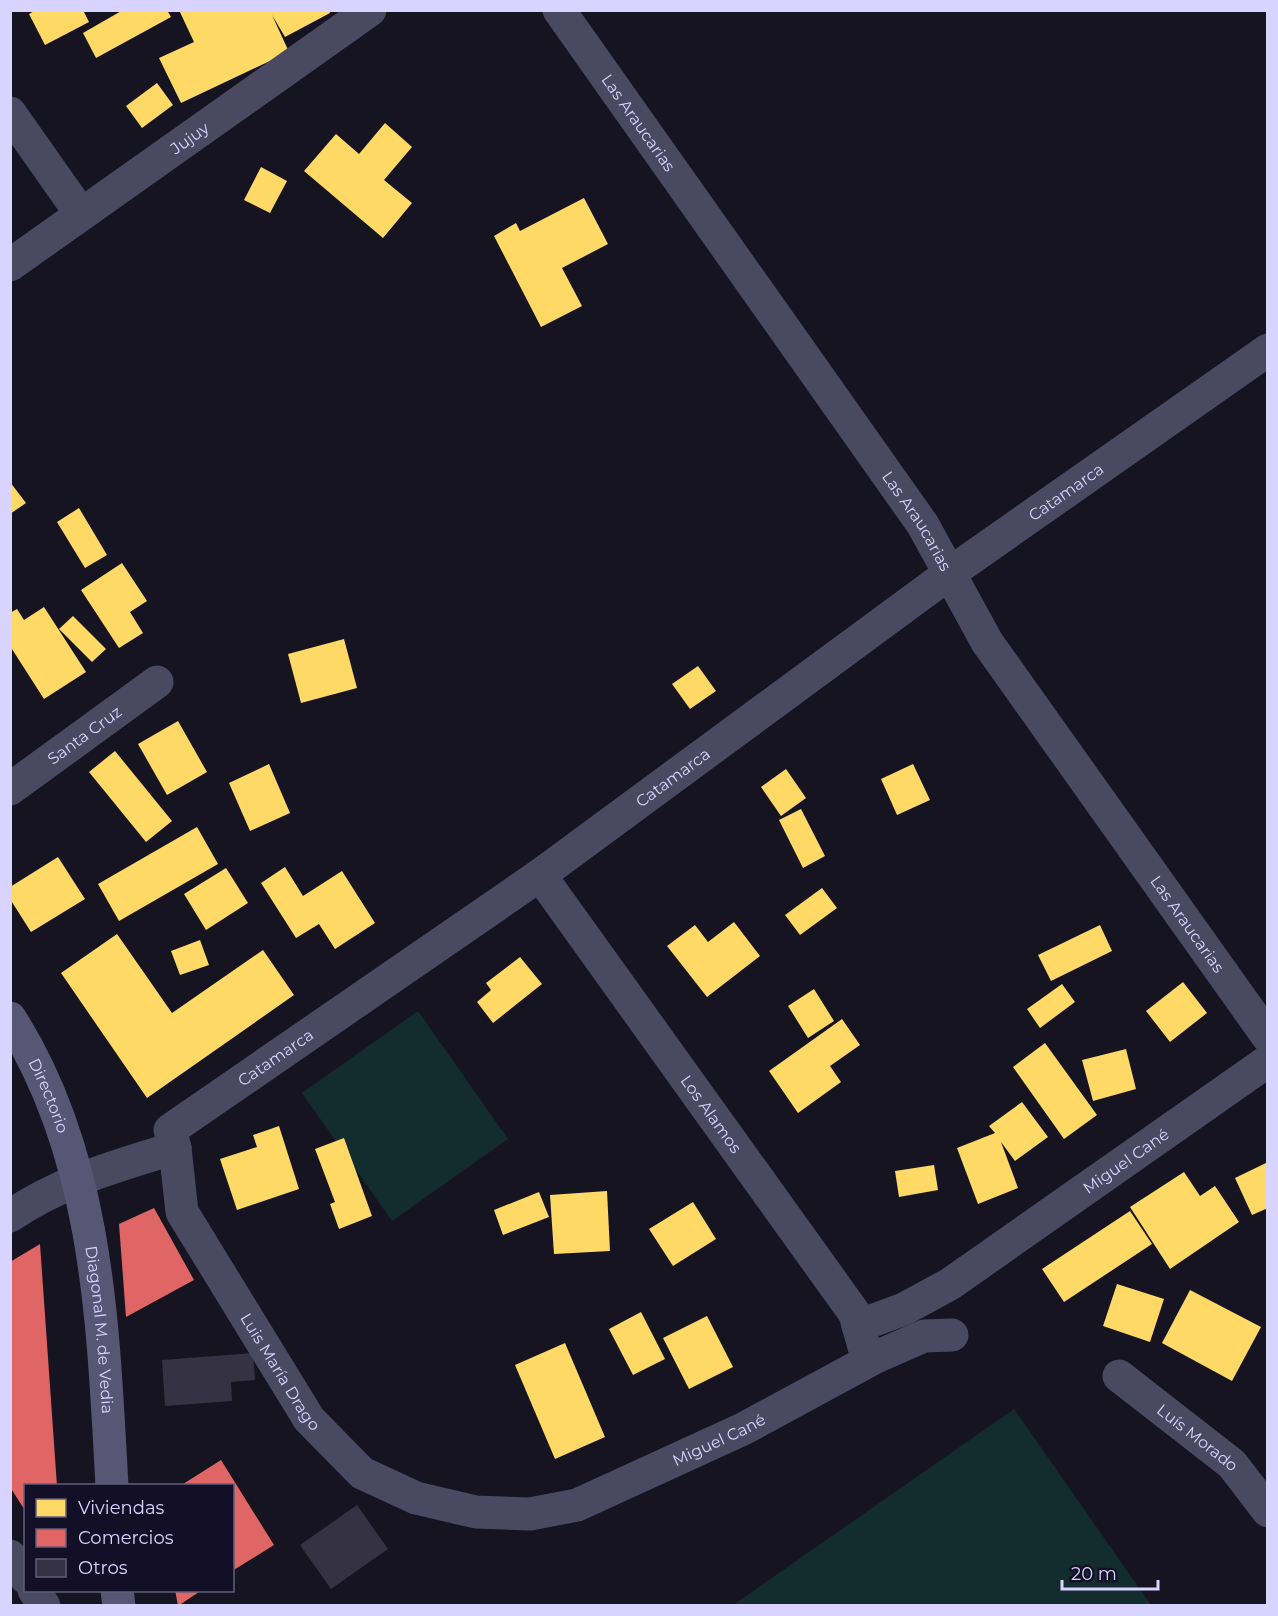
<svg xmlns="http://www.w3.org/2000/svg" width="1278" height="1616" font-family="Montserrat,sans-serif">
  <rect width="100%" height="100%" fill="#161421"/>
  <g fill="#132c2d">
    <polygon points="418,1011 508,1139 392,1221 302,1093"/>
    <polygon points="1014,1409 1151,1605 733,1605"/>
  </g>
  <g fill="#ffd966">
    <polygon points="36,10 83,10 89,22 45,45 29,14"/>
    <polygon points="123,10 167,10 171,17 96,58 83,33"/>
    <polygon points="179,10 329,10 330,13 285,37 272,15 289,52 181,103 159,58 194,42"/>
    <polygon points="157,83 173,105 142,128 126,106"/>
    <polygon points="385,123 412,147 384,180 412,203 383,238 304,171 336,134 359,154"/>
    <polygon points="261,167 287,181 270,213 244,200"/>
    <polygon points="584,198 608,244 562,268 582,306 541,327 494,236 516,223 520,231"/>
    <polygon points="10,482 26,503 10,514"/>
    <polygon points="79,508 107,555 85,568 57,522"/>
    <polygon points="122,563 147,601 130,612 143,633 119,648 81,590"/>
    <polygon points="44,607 86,672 44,699 10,646 10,613 17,609 24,620"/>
    <polygon points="73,616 106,649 92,662 59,629"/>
    <polygon points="344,639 357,688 301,703 288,654"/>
    <polygon points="698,666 716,691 690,709 672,684"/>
    <polygon points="178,721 207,772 167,795 138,744"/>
    <polygon points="115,751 172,821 146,842 89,772"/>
    <polygon points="269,764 290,813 250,831 229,783"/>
    <polygon points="913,764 930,800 897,815 881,779"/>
    <polygon points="786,769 806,798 781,816 761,787"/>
    <polygon points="801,809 825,856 803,868 779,820"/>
    <polygon points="197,827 218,864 119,921 98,884"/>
    <polygon points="58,857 85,899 31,932 10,899 10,887"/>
    <polygon points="285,867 303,896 342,871 375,923 335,949 319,924 296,938 261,883"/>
    <polygon points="226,868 248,903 206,930 184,894"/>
    <polygon points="822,888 837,908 800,935 785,915"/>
    <polygon points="734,922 760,956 707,997 667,946 695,925 708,942"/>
    <polygon points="1100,925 1112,951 1051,981 1038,955"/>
    <polygon points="117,934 172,1013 263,950 294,995 147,1098 61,973"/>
    <polygon points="200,940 209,965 180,975 171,951"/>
    <polygon points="520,957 542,984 493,1023 477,1002 491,990 486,983"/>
    <polygon points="1183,982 1207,1013 1170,1042 1146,1011"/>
    <polygon points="1062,984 1075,1002 1040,1028 1027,1009"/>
    <polygon points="814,989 834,1021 808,1038 788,1006"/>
    <polygon points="842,1019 860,1045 830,1066 841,1082 798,1113 769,1071"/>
    <polygon points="1045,1043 1097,1115 1064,1139 1013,1067"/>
    <polygon points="1126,1049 1136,1089 1093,1101 1082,1060"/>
    <polygon points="1022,1102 1048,1137 1015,1161 1001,1142 1018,1188 978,1204 957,1148 995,1133 989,1126"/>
    <polygon points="279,1126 299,1189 237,1210 220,1159 257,1147 253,1135"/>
    <polygon points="344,1138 372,1216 339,1229 330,1204 335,1202 315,1149"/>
    <polygon points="1268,1162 1268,1208 1252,1215 1235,1178"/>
    <polygon points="934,1165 938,1190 899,1197 895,1171"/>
    <polygon points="1184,1172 1200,1196 1215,1186 1239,1222 1170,1269 1130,1207"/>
    <polygon points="607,1191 610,1251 554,1254 550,1195"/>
    <polygon points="539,1192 549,1217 503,1235 494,1210"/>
    <polygon points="693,1202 716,1239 673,1266 649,1229"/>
    <polygon points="1130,1211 1152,1244 1064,1302 1042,1269"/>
    <polygon points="1117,1284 1164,1299 1150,1342 1103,1326"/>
    <polygon points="1190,1290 1261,1327 1232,1381 1162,1343"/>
    <polygon points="641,1312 665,1359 633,1375 609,1329"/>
    <polygon points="707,1316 733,1367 689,1389 663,1338"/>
    <polygon points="565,1343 605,1437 555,1459 515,1365"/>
  </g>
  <g fill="#e06666">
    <polygon points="154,1208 194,1280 126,1317 119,1224"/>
    <polygon points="40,1244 57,1486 26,1486 26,1512 10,1487 10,1262"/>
    <polygon points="221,1460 274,1545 232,1571 232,1486 180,1486"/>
    <polygon points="175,1590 202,1590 178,1606"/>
  </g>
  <g fill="#343243">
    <polygon points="253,1353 255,1380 231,1382 232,1401 165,1406 162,1360"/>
    <polygon points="357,1505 388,1549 331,1589 300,1545"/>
  </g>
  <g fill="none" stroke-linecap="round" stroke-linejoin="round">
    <g stroke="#4a4962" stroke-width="33">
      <path id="s1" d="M 559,10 L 923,525 L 987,642 L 1268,1037"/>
      <polyline points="10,113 81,214"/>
      <path id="s2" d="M 10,265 L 370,10"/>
      <path id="s3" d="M 10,789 L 157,682"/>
      <path id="s4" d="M 540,875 L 855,1314 L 868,1361"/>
      <path id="s5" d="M 175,1148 L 182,1212 L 309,1419 L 362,1473 L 416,1498 L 476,1512 L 530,1514 L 577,1505 L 743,1429 L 874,1358 L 924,1336 L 952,1335"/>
      <path id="s6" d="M 10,1216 C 61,1181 117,1166 175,1148 L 170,1130 L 540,875 L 950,573 L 1268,350"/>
      <path id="s7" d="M 858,1326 L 904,1309 L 950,1284 L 1268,1061"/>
      <path id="s8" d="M 1119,1376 L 1232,1464 L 1268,1511"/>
      <polyline points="10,1556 26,1578"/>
      <polyline points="34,1590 44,1606"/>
    </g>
    <g stroke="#575674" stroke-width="33">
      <path id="s9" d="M 10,1018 C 99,1158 103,1326 112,1486"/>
      <polyline points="117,1590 119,1606"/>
    </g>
  </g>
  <g text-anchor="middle" stroke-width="6" stroke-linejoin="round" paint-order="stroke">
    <g font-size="16" fill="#d9d4ff" stroke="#130f26">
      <text dy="6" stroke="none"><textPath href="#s1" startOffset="138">Las Araucarias</textPath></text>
      <text dy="6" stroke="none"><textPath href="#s2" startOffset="220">Jujuy</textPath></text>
      <text dy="6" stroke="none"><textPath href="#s6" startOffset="1298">Catamarca</textPath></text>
      <text dy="6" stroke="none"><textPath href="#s1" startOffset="624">Las Araucarias</textPath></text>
      <text dy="6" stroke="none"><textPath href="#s3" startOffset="92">Santa Cruz</textPath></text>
      <text dy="6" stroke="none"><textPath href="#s6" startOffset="812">Catamarca</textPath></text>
      <text dy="6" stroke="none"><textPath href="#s1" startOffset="1110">Las Araucarias</textPath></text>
      <text dy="6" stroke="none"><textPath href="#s6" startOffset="326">Catamarca</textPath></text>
      <text dy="6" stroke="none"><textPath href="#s9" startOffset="87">Directorio</textPath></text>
      <text dy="6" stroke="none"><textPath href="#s4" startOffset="294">Los Alamos</textPath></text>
      <text dy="6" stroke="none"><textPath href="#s7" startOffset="316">Miguel Cané</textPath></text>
      <text dy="6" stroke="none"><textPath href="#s9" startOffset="328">Diagonal M. de Vedia</textPath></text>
      <text dy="6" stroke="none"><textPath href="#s5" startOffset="252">Luis María Drago</textPath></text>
      <text dy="6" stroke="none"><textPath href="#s5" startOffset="762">Miguel Cané</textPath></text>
      <text dy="6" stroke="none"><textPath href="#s8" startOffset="100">Luís Morado</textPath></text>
    </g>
  </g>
  <rect width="1278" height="1616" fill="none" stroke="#d9d4ff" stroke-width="24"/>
  <rect x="24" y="1484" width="210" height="108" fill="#130f26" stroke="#625e7d" stroke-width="1.5"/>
  <rect x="36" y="1499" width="30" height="18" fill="#ffd966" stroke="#625e7d" stroke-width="1.5"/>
  <text x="78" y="1514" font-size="18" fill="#d9d4ff">Viviendas</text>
  <rect x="36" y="1529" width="30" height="18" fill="#e06666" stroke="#625e7d" stroke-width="1.5"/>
  <text x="78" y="1544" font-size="18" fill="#d9d4ff">Comercios</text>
  <rect x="36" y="1559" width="30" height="18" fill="#343243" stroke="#625e7d" stroke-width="1.5"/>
  <text x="78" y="1574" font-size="18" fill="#d9d4ff">Otros</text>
  <path d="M1062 1580v9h96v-9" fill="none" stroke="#d9d4ff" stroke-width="3"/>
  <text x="1071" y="1580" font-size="18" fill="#d9d4ff" stroke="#130f26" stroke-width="4.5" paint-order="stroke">20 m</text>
</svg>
